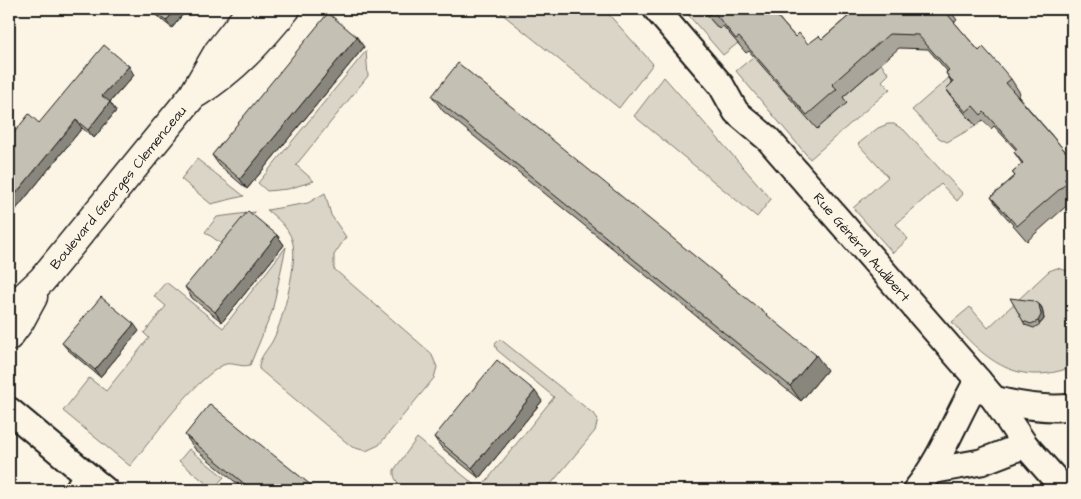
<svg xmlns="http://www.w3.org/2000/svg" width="1081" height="499" font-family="'Architects Daughter',sans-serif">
  <rect width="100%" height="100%" fill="#fcf5e5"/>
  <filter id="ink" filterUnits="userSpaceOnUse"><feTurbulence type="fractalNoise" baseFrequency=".02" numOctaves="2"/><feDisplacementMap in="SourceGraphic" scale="10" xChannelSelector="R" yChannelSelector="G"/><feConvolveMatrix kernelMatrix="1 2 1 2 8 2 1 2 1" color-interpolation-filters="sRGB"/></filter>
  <g filter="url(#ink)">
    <g fill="#dbd5c8" stroke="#7c7872">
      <polygon points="496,9 604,9 653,64 619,108"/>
      <polygon points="683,9 701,9 719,29 723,26 738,43 723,55"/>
      <polygon points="366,51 368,76 296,165 314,181 288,189 267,191 258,183"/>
      <polygon points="759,52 842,98 881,64 889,74 882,81 890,89 810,159 736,71"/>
      <polygon points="951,76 959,84 956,103 976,126 947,142 939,138 912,110"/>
      <polygon points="664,77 771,199 757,217 634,116"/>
      <polygon points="888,124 894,124 904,130 963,194 957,201 941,184 896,224 908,239 893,253 853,208 888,177 858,144 878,128"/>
      <polygon points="197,159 244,196 211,204 181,179"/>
      <path d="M 325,193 L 331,215 L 346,237 L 334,255 L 334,269 L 431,353 L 437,367 L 434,378 L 379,445 L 366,451 L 352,447 L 259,369 C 258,357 269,349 274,338 C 283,319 299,259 292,240 C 288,227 277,218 267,210 L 308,203 Z"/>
      <polygon points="255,212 226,247 205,232 217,217"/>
      <path d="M 286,247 L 272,312 L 250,365 C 241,368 231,361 223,365 C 192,382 153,438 130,466 L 63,411 L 89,378 L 106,391 L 149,338 L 144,333 L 166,306 L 154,296 L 166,282 L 223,328 Z"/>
      <path d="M 1057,268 L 1072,272 L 1072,367 C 1018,387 987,362 952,322 L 970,307 L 988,328 L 1049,271 Z"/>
      <path d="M 500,339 L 595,415 L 598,419 L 595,431 L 546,490 L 406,490 C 399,484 393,480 394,470 L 417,438 L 480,489 L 554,397 L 497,350 L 495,344 Z"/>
      <polygon points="189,449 224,477 213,489 179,461"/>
    </g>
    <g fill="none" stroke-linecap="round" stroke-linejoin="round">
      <g stroke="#1c1c1c" stroke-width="16">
        <polyline id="lane" points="70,490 81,471"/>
      </g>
      <g stroke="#1c1c1c" stroke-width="29">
        <g id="street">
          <path id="s1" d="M 656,9 L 721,85 L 736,112 L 768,139 L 978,380 L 994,399 L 1025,445 L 1065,490"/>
          <path d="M 994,399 C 1020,406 1045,410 1072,407"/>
          <polyline points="9,410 105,490"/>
          <polyline points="931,471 981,462 1025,445"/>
          <path d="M 916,490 C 943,457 956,416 978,380"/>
        </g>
      </g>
      <g stroke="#1c1c1c" stroke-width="31">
        <g id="primary">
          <path d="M 197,93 C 235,69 258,43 286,9"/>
          <path id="s2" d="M 9,311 L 42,280 L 193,95 L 218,52 L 252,9"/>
          <polyline points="9,336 20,321 33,297"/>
        </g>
      </g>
      <use href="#lane" stroke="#fcf5e5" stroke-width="12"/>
      <use href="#street" stroke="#fcf5e5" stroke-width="25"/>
      <use href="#primary" stroke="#fcf5e5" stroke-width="28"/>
    </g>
    <g fill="#a9a59a" stroke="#1c1c1c">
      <polygon points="148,9 187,9 172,28"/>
      <polygon points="701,9 771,9 795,37 808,44 822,39 857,9 949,9 957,20 954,22 979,51 1011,79 1020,93 1018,96 1072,159 1072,201 1027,241 1001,211 991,197 1015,176 1012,172 1022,164 1014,152 1016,150 994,126 991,129 983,120 976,126 956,103 946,89 952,83 946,73 947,71 928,49 899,48 843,97 847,103 817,129 749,51 746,53 723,26 719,29"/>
      <polygon points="364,47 247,189 219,165 212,155"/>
      <polygon points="134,75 110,102 116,111 94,138 82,128 9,218 39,123"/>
      <polygon points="432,96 827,370 801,401 443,111"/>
      <polygon points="277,235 284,245 222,322 192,298 185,287"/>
      <polygon points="1039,304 1042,308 1044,319 1040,324 1034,328 1025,325 1023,321"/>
      <polygon points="139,331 100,377 68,350 62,343"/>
      <polygon points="542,401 479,478 441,447 434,437"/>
      <polygon points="185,435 317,490 245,490 195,449"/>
    </g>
    <g fill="#89867d" stroke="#1c1c1c">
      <polygon points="176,9 187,9 172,28 166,21"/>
      <polygon points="357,37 364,47 247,189 240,179"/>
      <polygon points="129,66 134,75 108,104 102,96"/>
      <polygon points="110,102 116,111 94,138 88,130"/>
      <polygon points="76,120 82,128 9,218 9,202"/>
      <polygon points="277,235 284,245 222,322 215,312"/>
      <polygon points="1039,304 1042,308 1044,319 1040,324 1038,321"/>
      <polygon points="134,324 139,331 100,377 95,370"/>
      <polygon points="816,355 827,370 801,401 790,386"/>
      <polygon points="535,391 542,401 479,478 472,468"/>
    </g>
    <g fill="#c4c0b3" stroke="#1c1c1c">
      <polygon points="151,9 176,9 166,21"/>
      <polygon points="703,9 771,9 795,37 799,33 808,44 819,36 822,39 857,9 943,9 979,51 983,47 999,65 1011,79 1006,83 1072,159 1072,172 1064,179 1068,182 1017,226 991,197 1015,176 1012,172 1023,163 1014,152 1017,149 984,112 981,115 973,106 966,112 946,89 953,82 946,73 949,70 918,35 889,34 832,84 837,89 807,115 739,37 736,39 713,11 709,15"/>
      <polygon points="328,13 357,37 240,179 212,155"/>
      <polygon points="104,45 129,66 102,96 110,102 88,130 76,120 9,202 9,139 29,114 39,123"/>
      <polygon points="458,63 816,355 790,386 432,96"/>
      <polygon points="248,211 277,235 215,312 185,287"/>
      <polygon points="101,297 134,324 95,370 62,343"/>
      <polygon points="1010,298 1034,301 1039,304 1041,315 1038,321 1031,324 1023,321"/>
      <polygon points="497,360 535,391 472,468 434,437"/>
      <polygon points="210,404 317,490 252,490 185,435"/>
    </g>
  </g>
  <g text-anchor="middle" stroke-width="4.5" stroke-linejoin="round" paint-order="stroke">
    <g font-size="14" fill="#1c1c1c" stroke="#fcf5e5">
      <text dy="5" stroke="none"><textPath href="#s2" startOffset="165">Boulevard Georges Clemenceau</textPath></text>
      <text dy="5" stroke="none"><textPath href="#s1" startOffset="316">Rue Général Audibert</textPath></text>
    </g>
  </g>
  <rect width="1081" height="499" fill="none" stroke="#fcf5e5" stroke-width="30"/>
  <rect x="15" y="15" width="1051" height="469" fill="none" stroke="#1c1c1c" stroke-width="2" filter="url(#ink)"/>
</svg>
